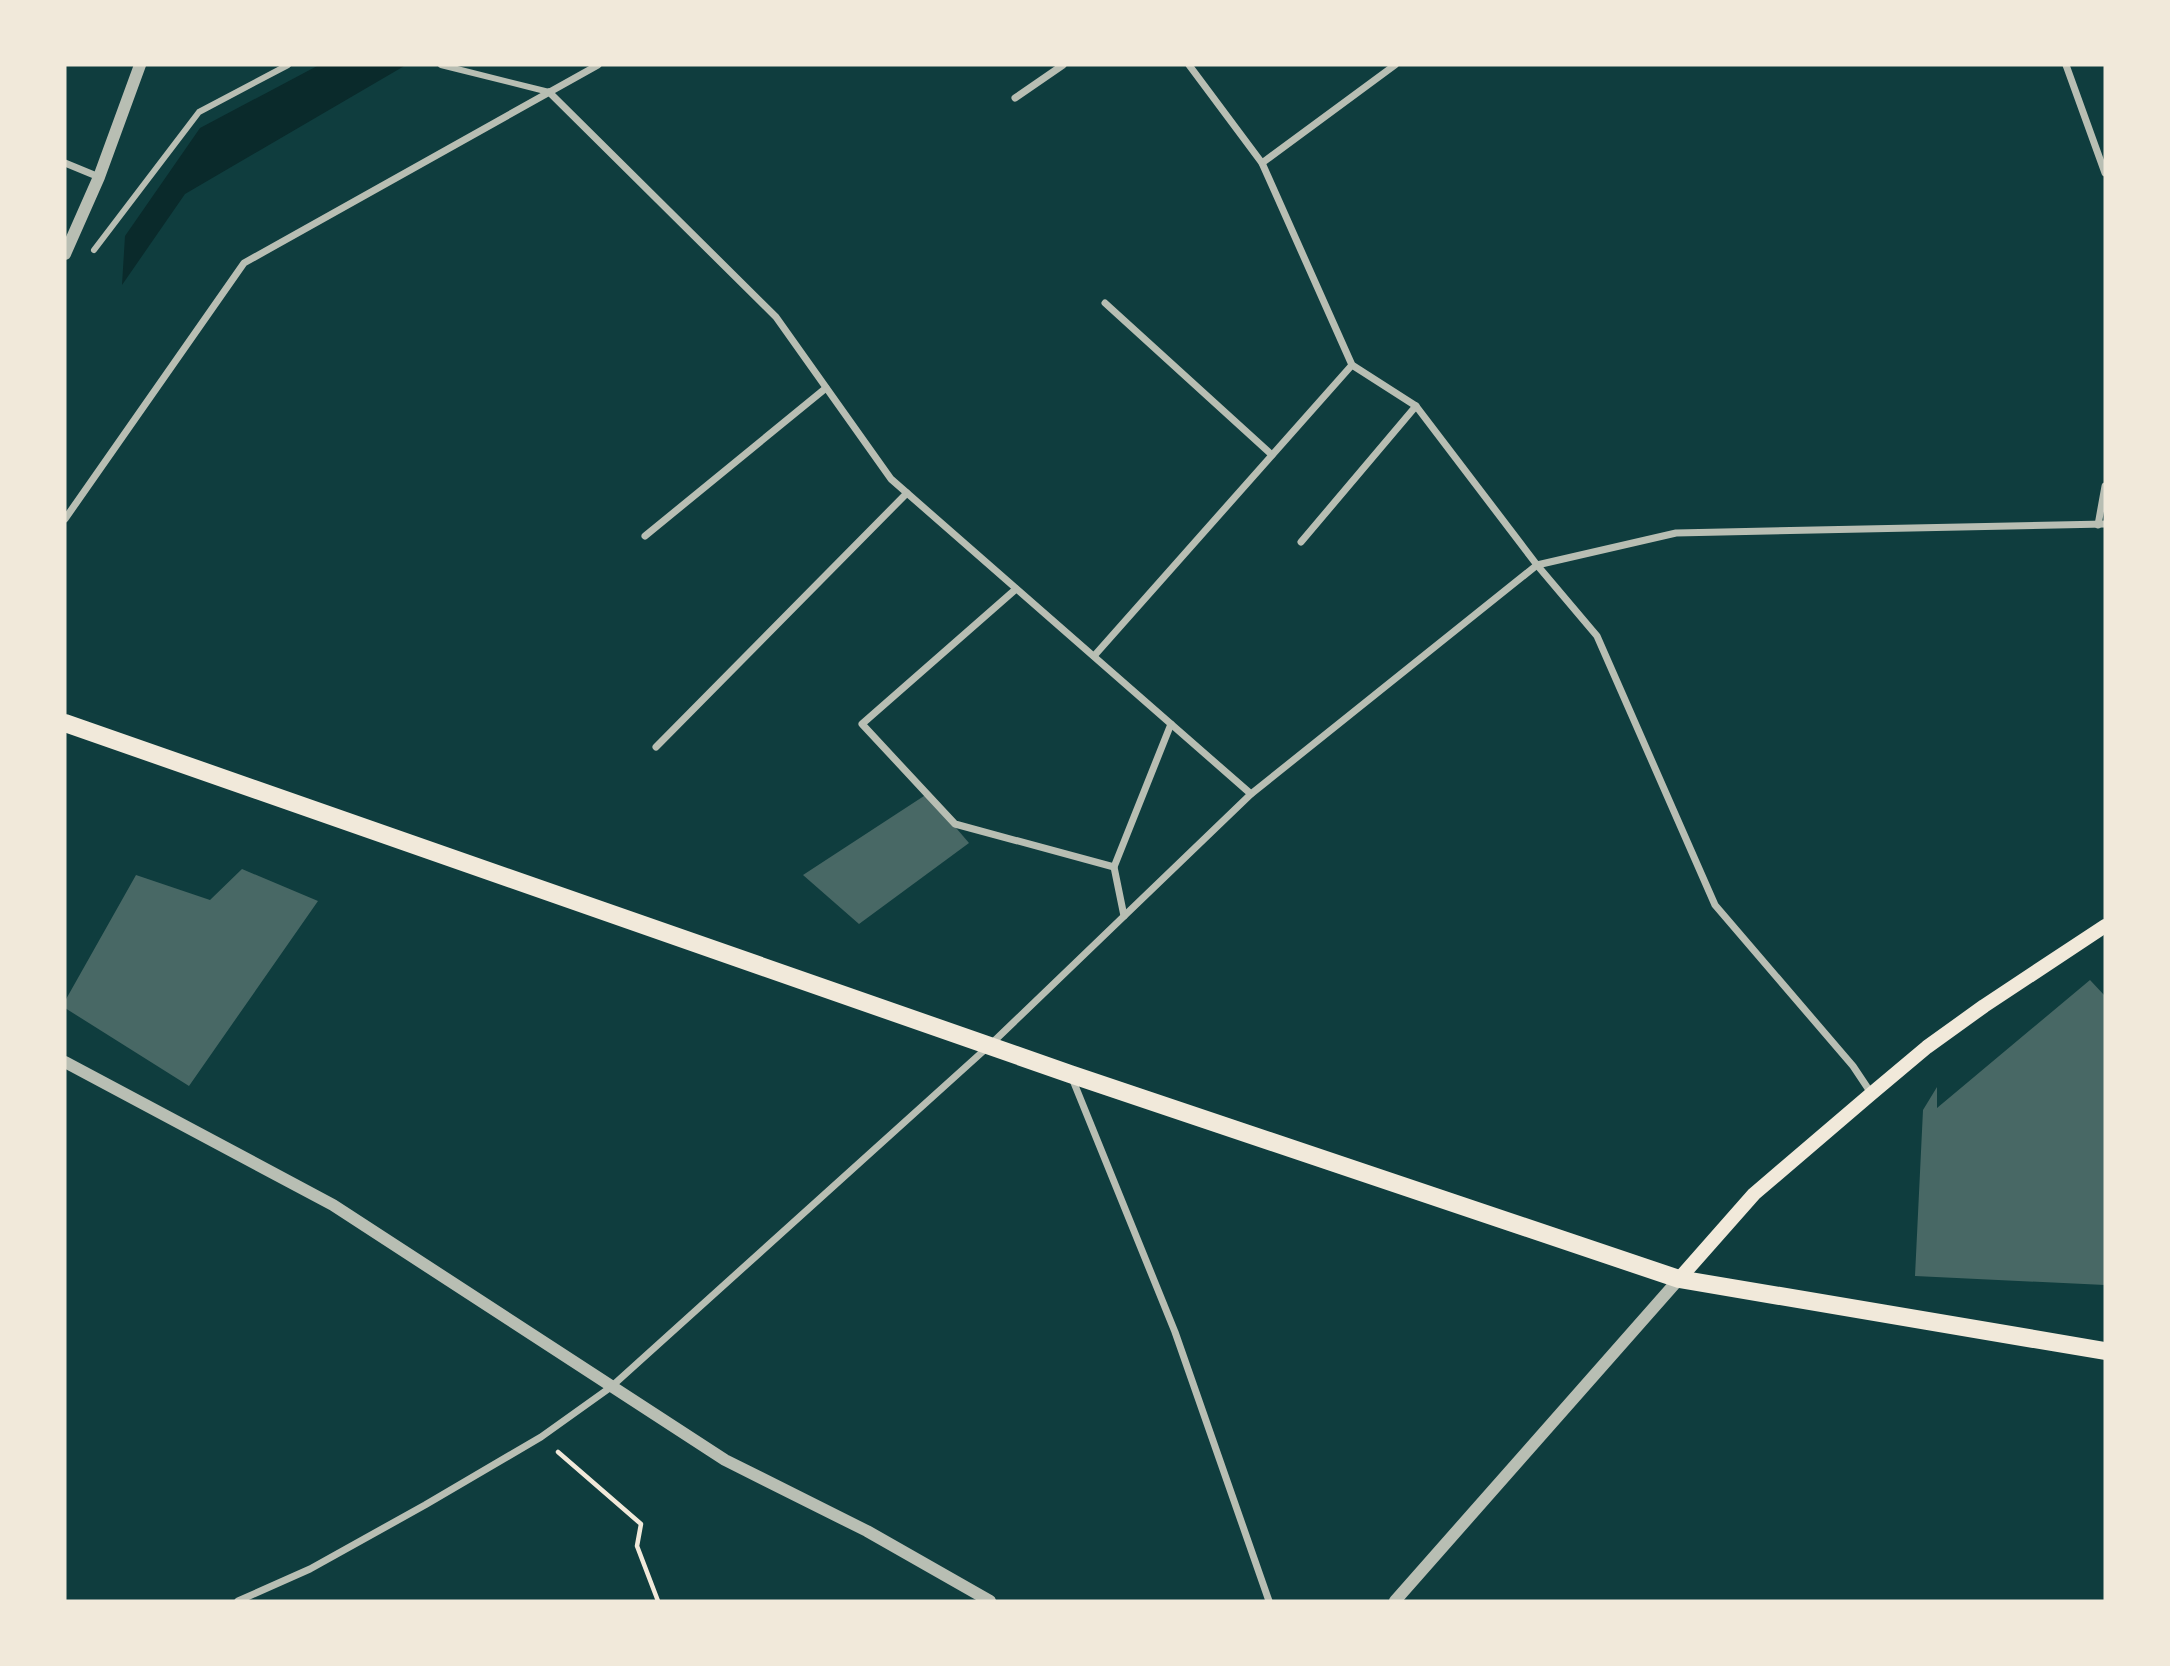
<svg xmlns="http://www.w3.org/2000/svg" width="2170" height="1666" font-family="'DejaVu Sans',sans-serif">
  <rect width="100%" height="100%" fill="#0f3d3e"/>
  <polygon fill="#0a2a2b" points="319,65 406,65 185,194 122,285 125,236 200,128"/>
  <g fill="#486865">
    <polygon points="927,794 969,843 859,924 803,875"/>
    <polygon points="242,869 318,901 189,1086 65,1008 65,1001 136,875 210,900"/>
    <polygon points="2090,980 2105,996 2105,1285 1915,1276 1923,1110 1937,1087 1937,1108"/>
  </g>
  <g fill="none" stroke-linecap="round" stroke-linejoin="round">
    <polyline stroke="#f1e9da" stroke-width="4.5" points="558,1452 641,1524 637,1546 658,1601"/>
    <g stroke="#b8beb3" stroke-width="6">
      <polyline points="441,65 549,92"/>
      <polyline points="94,250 199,112 288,65"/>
    </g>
    <g stroke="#b8beb3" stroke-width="7">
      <polyline points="1189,65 1262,163 1352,365 1416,406 1537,565 1597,636 1715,905 1853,1066 1871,1093"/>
      <polyline points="2066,65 2105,173"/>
      <polyline points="549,92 776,317 891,479 1251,794"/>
      <polyline points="1015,98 1063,65"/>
      <polyline points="65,163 99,177"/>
      <polyline points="1262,163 1395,65"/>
      <polyline points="1105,303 1272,455"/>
      <polyline points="65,519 244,263 598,65"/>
      <polyline points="2098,525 2105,486"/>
      <polyline points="645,536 826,388"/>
      <polyline points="1301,542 1416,406"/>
      <polyline points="1016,589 862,724 955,824 1114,867 1171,724"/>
      <polyline points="1094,656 1352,365"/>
      <polyline points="656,747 907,493"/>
      <polyline points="1114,867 1124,916"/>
      <polyline points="1072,1078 1175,1332 1269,1601"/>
      <polyline points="238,1601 310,1569 425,1505 541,1437 611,1387 990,1045 1251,794 1537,565 1676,533 2105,524"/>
    </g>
    <g stroke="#b8beb3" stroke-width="12">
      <polyline points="65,254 99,177 140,65"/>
      <polyline points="65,1062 333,1205 725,1460 867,1531 990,1601"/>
      <polyline points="1395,1601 1679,1279"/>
    </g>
    <polyline stroke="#f1e9da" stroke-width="14" points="1679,1279 1754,1194 1871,1094 1927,1047 1984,1006 2105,926"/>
    <polyline stroke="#f1e9da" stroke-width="18" points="65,723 1070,1074 1679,1279 2105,1351"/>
  </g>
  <rect width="2170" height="1666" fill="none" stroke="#f1e9da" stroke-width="133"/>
</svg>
